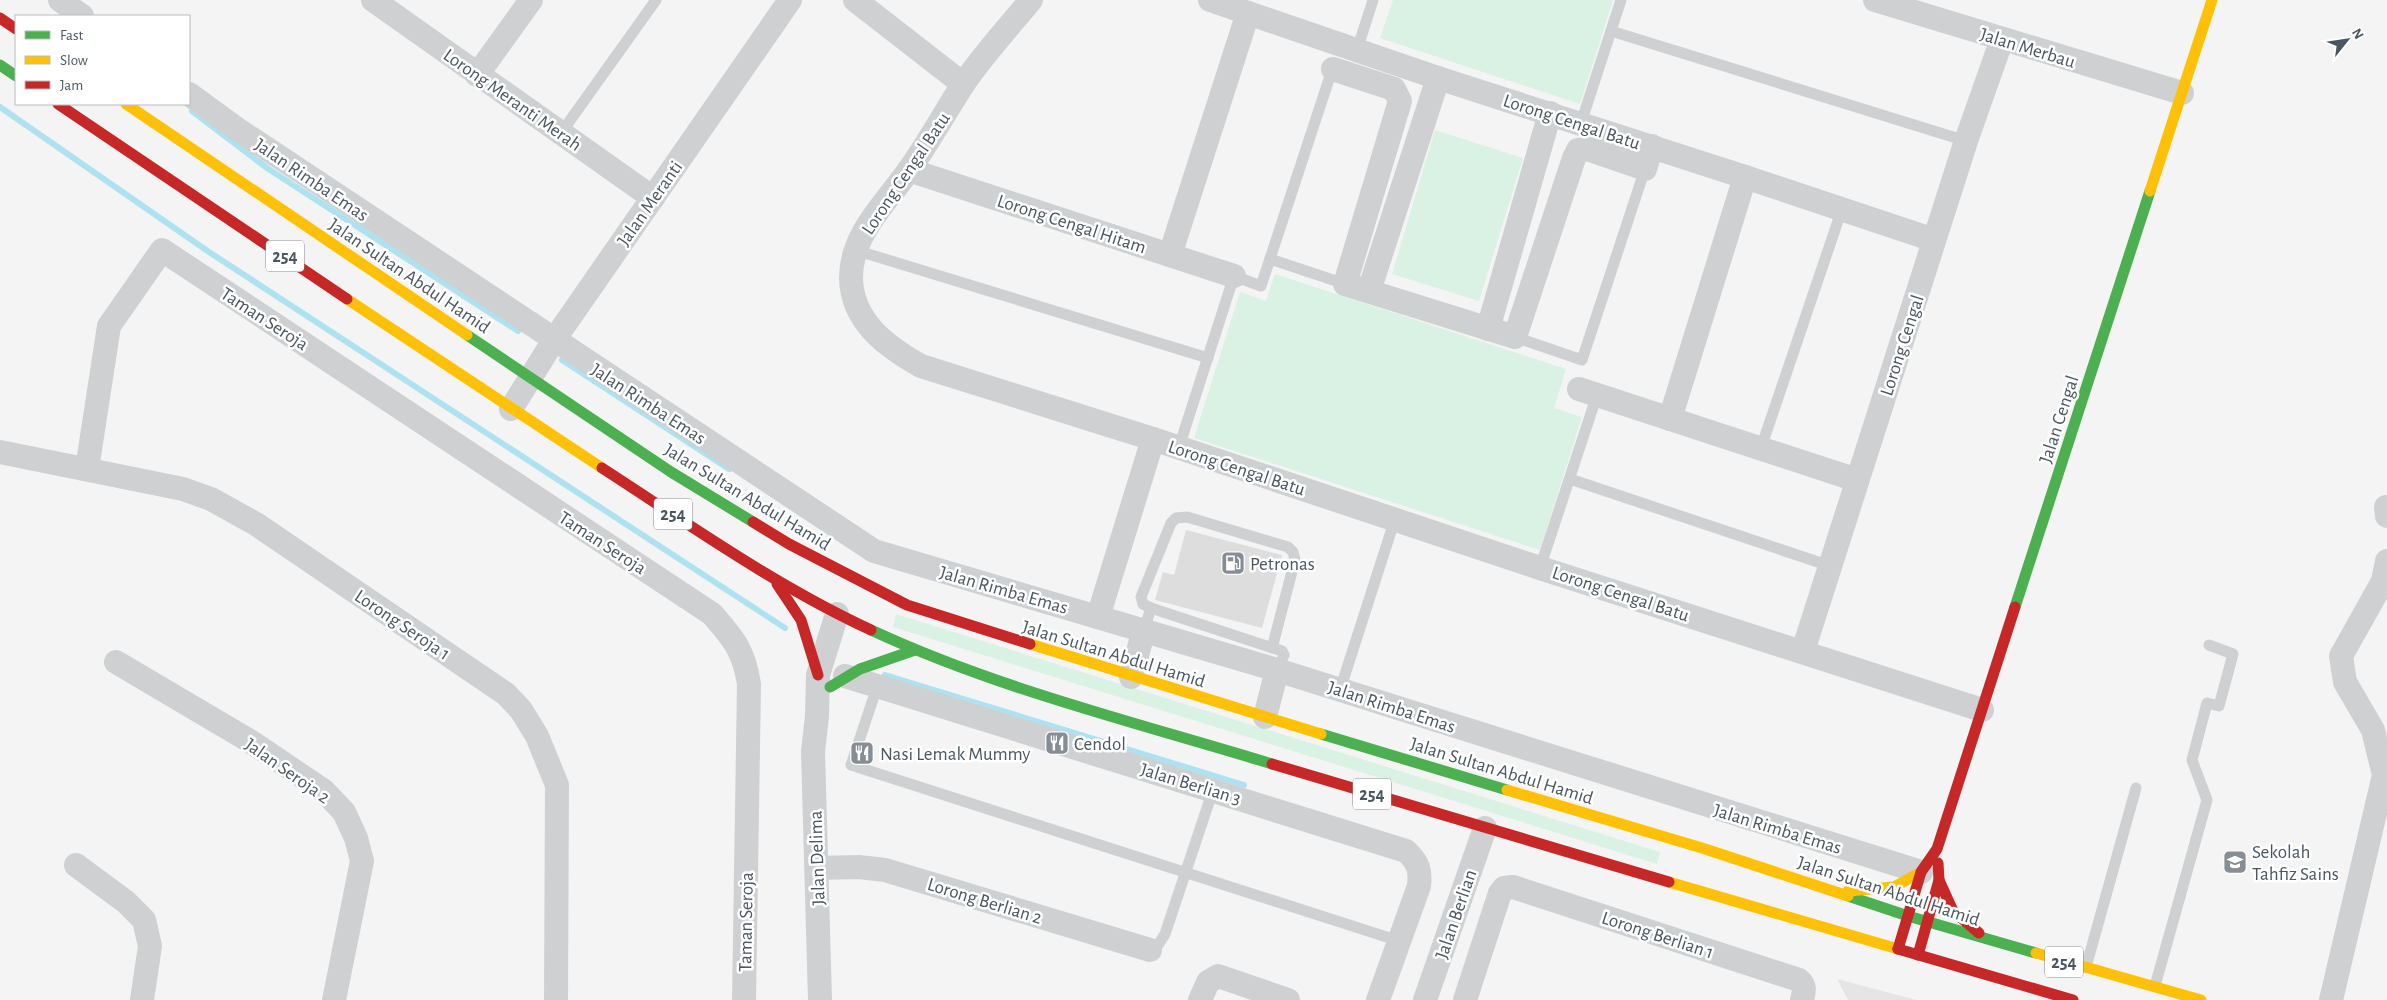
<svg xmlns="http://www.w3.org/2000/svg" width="2387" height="1000" font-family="'Alegreya Sans',sans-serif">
  <rect width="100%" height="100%" fill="#f4f4f4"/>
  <polygon fill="#e6e5e6" points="1837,979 1917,1000 1848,1000"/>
  <g fill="#d9f2e3">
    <polygon points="1393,0 1613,0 1580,104 1380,38"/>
    <polygon points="1435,130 1523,158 1479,301 1392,274"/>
    <polygon points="1275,274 1566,369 1554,408 1582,417 1540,550 1194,438 1240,292 1266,301"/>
    <polygon points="896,614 1660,852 1657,864 893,627"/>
  </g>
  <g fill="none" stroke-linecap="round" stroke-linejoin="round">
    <g stroke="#aee2f0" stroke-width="6">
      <polyline points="0,107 209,252 785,628"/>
      <polyline points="192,111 267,168 518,331"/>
      <polyline points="562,360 729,469"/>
      <polyline points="885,675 1244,785"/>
    </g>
  </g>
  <polygon fill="#ddddde" points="1186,530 1282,555 1262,628 1155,600 1163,572 1174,575"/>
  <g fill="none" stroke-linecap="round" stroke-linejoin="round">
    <g stroke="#ced0d2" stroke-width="11">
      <polyline points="1611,31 1966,141"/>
      <polyline points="1357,50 1373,0"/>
      <polyline points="1581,123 1621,0"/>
      <polyline points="561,133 656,0"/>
      <polyline points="855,250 1208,358"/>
      <polyline points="1270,259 1345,284"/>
      <polyline points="1515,337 1582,360 1645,169"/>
      <polyline points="1179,447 1234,276 1261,286 1333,67"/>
      <polyline points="1761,448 1842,209"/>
      <polyline points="1570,479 1830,566"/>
      <polyline points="1540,568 1597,395"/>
      <polyline points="1151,608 1143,604 1141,597 1171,523 1176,518 1187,517 1288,547 1293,552 1295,560 1272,648"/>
      <polyline points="1144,630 1151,608 1282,651 1284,655 1277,670"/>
      <polyline points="877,687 851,765 1399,941"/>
      <polyline points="1340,690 1395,519"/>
      <polyline points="1150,950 1158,945 1165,934 1213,790"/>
      <polyline points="2086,967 2136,788"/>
      <polyline points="2155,986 2207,800 2192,760 2207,703 2219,706 2233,654 2209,645"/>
    </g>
    <g stroke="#ced0d2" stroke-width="24">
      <polyline points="60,0 82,16"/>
      <polyline points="373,0 653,198"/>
      <polyline points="855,0 963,84"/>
      <path d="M 1031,0 C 1008,28 982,56 962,86 C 944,114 928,143 909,170 C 886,203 851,234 851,278 C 852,322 887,347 921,366 L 1153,439 L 1540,568 L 1982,710"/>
      <polyline points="1210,0 1438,78 1745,177 1934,240"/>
      <polyline points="1875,0 2182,93"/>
      <polyline points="1333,69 1394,89 1400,101 1345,284 1515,337 1574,158 1578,150 1587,149 1645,169 1652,146"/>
      <polyline points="477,75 531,0"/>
      <polyline points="189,94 237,129 874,551 1277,670 1921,872"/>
      <polyline points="909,170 1234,276"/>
      <polyline points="1170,255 1248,13"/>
      <polyline points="1369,291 1438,78"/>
      <polyline points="1488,329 1550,113"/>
      <polyline points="1579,389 1857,480"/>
      <polyline points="511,409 554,340 790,0"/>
      <polyline points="1670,419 1745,177"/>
      <polyline points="0,452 183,489 211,499 256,524 506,694 521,710 537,736 557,785 556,1000"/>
      <path d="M 87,469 L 109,326 L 162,250 L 712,614 C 734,639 744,651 749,684 L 744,1000"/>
      <polyline points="2386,507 2387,516"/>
      <polyline points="1098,617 1153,439"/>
      <polyline points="1803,651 1966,141 2002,39"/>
      <polyline points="116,662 253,743 324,791 344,812 356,838 362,861 334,1000"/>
      <path d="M 845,676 L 1406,851 C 1418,862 1421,870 1419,886 L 1378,1000"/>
      <polyline points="1131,677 1144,630"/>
      <polyline points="1265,717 1277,670"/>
      <polyline points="76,865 126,902 144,920 150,946 142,1000"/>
      <polyline points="817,868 859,867 885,870 1150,950"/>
      <polyline points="820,1000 813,752 817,716 818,675 837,614"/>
      <polyline points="1200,1000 1208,982 1218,976 1288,1000"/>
      <polyline points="1425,1000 1485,828"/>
      <path d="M 1465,1000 L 1500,893 L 1504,888 L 1513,887 L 1799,980 C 1806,986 1804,991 1802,1000"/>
      <polyline points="2331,1000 2384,775 2373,730 2345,682 2341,656 2383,581 2387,561"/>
    </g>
    <g stroke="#4caf50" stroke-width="11">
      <polyline points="0,65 16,76"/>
      <polyline points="467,335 671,472 753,522"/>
      <polyline points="2015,607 2150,191"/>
      <path d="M 871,630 C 998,689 1138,723 1272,764"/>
      <polyline points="830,687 860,669 915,650"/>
      <polyline points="1321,734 1507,790"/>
      <polyline points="1848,896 1908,916 2036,953"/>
    </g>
    <g stroke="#ffc107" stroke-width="11">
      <polyline points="126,104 467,335"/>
      <polyline points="2150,191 2212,0"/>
      <polyline points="347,299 602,468"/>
      <polyline points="1030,644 1321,734"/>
      <polyline points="1507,790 1702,848 1848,896"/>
      <polyline points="1669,882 1898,949"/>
      <polyline points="1848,891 1894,887 1921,872"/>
      <polyline points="2036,953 2201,1000"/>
    </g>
    <g stroke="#c62828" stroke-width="11">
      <polyline points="0,18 16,29"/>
      <polyline points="58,104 347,299"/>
      <path d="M 602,468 C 690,525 776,586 871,630"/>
      <polyline points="753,522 789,544 907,605 1030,644"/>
      <polyline points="777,584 801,620 818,675"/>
      <polyline points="1272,764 1669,882"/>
      <polyline points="1939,880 1953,911 1979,933"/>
      <polyline points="1898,949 1921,872 1937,849 2015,607"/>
      <polyline points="1898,949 2073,1000"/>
      <polyline points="1918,955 1939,880 1938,863"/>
    </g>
  </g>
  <defs>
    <g id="fuel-square" transform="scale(1.25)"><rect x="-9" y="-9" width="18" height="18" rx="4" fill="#868d94" stroke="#fff"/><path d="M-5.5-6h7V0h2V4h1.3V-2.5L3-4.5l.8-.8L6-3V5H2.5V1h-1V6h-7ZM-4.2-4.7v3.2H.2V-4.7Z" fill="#fff"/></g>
    <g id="restaurant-square" transform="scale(1.25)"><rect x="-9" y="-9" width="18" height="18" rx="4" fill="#868d94" stroke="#fff"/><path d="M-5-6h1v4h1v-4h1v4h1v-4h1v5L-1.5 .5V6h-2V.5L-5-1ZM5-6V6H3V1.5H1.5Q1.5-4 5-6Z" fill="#fff"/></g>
    <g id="school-square" transform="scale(1.25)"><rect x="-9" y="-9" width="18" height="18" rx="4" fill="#868d94" stroke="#fff"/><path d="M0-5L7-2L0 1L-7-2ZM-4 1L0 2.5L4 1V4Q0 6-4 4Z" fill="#fff"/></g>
  </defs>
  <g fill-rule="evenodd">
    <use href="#fuel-square" x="1233" y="563"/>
    <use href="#restaurant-square" x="1057" y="743"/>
    <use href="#restaurant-square" x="862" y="753"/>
    <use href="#school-square" x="2235" y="862"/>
  </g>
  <g text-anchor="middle" stroke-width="5" stroke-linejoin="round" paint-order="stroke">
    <g fill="#fff" stroke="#808990" stroke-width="1">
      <rect x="266" y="240.5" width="38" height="31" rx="4"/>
      <rect x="654" y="498.5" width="38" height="31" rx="4"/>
      <rect x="1353" y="778.5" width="38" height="31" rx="4"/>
      <rect x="2045" y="946.5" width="38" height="31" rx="4"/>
    </g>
    <g font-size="18" font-weight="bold" fill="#4a5661">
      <text x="285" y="262">254</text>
      <text x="673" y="520">254</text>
      <text x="1372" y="800">254</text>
      <text x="2064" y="968">254</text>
    </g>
    <g font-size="19" fill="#4a5661" stroke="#fff">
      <text transform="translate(2028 47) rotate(17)" y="7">Jalan Merbau</text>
      <text transform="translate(513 99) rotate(35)" y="7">Lorong Meranti Merah</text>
      <text transform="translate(1572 121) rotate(18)" y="7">Lorong Cengal Batu</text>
      <text transform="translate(905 173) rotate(-56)" y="7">Lorong Cengal Batu</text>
      <text transform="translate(312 179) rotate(34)" y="7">Jalan Rimba Emas</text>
      <text transform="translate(649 203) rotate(-55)" y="7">Jalan Meranti</text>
      <text transform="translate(1072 223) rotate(18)" y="7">Lorong Cengal Hitam</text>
      <text transform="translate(410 275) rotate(34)" y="7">Jalan Sultan Abdul Hamid</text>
      <text transform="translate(265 318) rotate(33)" y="7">Taman Seroja</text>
      <text transform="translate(1901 345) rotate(-72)" y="7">Lorong Cengal</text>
      <text transform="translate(649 403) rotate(33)" y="7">Jalan Rimba Emas</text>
      <text transform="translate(2058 419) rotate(-72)" y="7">Jalan Cengal</text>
      <text transform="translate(1237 467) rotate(18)" y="7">Lorong Cengal Batu</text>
      <text transform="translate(748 496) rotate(31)" y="7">Jalan Sultan Abdul Hamid</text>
      <text transform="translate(603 542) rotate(33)" y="7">Taman Seroja</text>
      <text transform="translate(1004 589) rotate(16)" y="7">Jalan Rimba Emas</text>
      <text transform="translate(1621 593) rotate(18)" y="7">Lorong Cengal Batu</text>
      <text transform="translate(403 624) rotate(34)" y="7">Lorong Seroja 1</text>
      <text transform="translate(1114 653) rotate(17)" y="7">Jalan Sultan Abdul Hamid</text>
      <text transform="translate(1392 706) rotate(18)" y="7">Jalan Rimba Emas</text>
      <text transform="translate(288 770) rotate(35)" y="7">Jalan Seroja 2</text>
      <text transform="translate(1502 770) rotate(17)" y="7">Jalan Sultan Abdul Hamid</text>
      <text transform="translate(1191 783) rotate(17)" y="7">Jalan Berlian 3</text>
      <text transform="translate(1778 828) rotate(17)" y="7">Jalan Rimba Emas</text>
      <text transform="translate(816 858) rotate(-92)" y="7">Jalan Delima</text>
      <text transform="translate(1889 890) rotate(18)" y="7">Jalan Sultan Abdul Hamid</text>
      <text transform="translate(985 900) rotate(17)" y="7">Lorong Berlian 2</text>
      <text transform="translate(1455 914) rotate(-71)" y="7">Jalan Berlian</text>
      <text transform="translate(745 922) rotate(-89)" y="7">Taman Seroja</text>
      <text transform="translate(1658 934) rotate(18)" y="7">Lorong Berlian 1</text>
    </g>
    <g font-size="19" fill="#4a5661" stroke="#fff" text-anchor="start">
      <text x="1250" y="570">Petronas</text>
      <text x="1074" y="750">Cendol</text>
      <text x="880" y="760">Nasi Lemak Mummy</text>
      <text x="2252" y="858">Sekolah<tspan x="2252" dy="22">Tahfiz Sains</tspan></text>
    </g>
  </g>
  <rect x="15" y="15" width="175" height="90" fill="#ffffff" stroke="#b7bbc0"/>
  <rect x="25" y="31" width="25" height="8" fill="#4caf50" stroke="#b7bbc0"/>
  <text x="60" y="40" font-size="15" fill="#4a5661">Fast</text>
  <rect x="25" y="56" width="25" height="8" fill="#ffc107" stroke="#b7bbc0"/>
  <text x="60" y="65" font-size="15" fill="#4a5661">Slow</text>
  <rect x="25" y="81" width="25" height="8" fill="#c62828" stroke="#b7bbc0"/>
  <text x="60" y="90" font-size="15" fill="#4a5661">Jam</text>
  <g transform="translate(2347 40) rotate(60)" stroke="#ffffff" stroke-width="4" paint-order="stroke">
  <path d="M0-4L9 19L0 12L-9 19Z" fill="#4a5661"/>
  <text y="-8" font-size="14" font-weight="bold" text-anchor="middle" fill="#4a5661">N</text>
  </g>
</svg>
